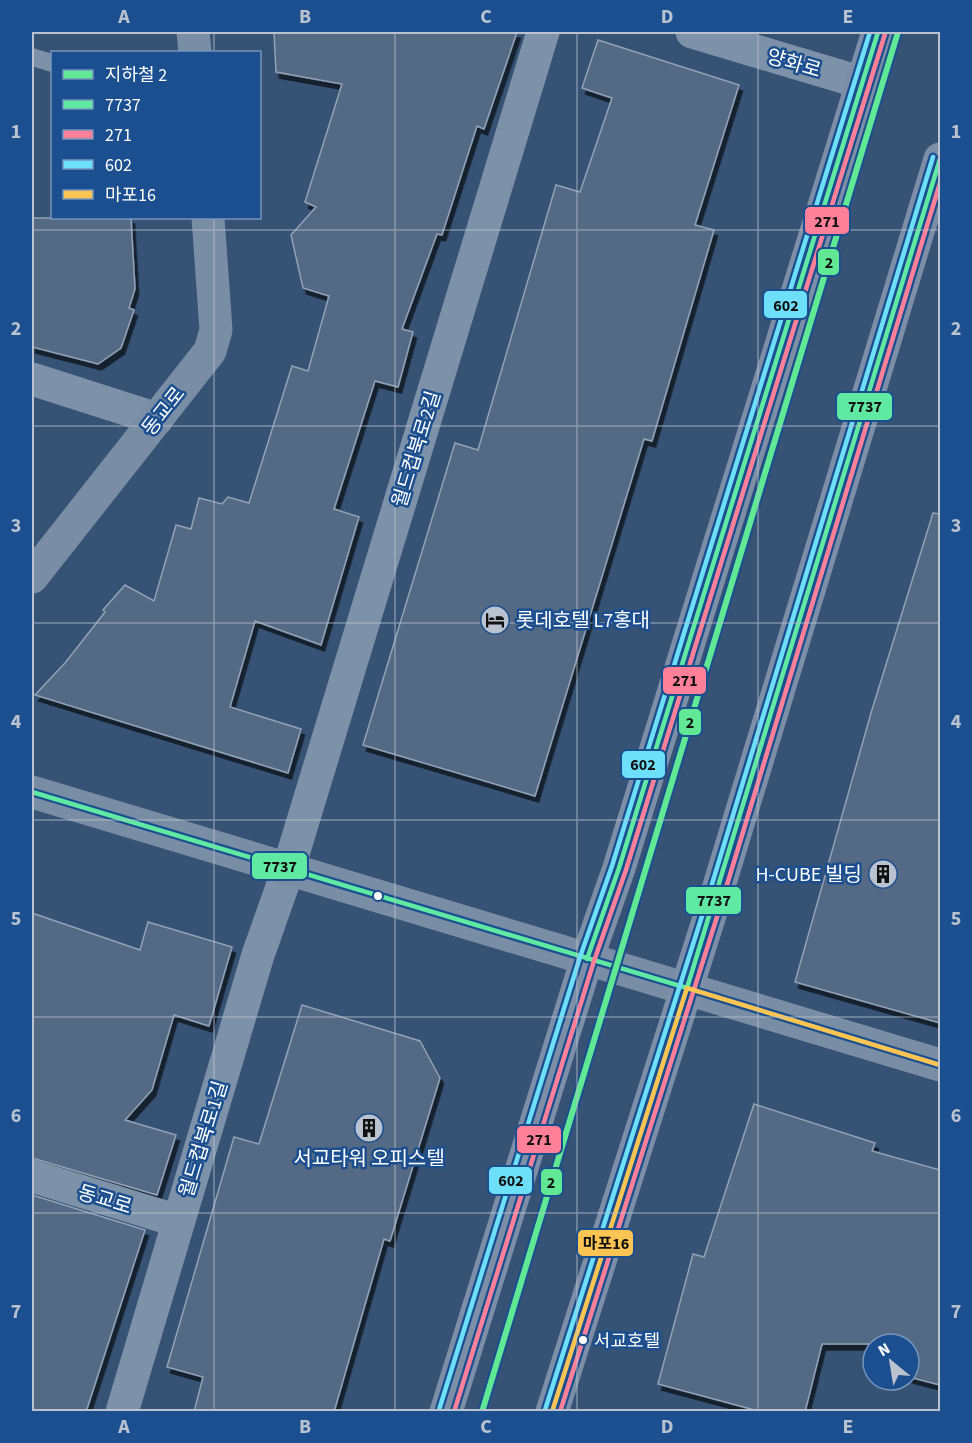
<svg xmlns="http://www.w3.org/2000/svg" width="972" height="1443" font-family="'Source Sans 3','Noto Sans KR',sans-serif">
  <defs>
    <filter id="shadow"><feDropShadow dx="3.5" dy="6" stdDeviation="0" flood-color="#0009"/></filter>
  </defs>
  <rect width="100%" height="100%" fill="#365274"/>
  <g fill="#526984" stroke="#92a2b6" stroke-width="1.5" filter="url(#shadow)">
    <polygon points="274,32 517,32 484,129 477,126 442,235 437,234 402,329 413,332 398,387 375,381 334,509 359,517 321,645 255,621 230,707 301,729 288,773 35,695 65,663 105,612 103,610 125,585 154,601 176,525 191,529 199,498 222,504 228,497 249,503 292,366 308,371 329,296 303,288 291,235 316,207 305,202 342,84 276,72"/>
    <polygon points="598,40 739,85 695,225 714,230 652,441 644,439 535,796 363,745 455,443 478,450 556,185 580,192 612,98 582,88"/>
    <polygon points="32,218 131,218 135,289 129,308 134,310 121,348 98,364 32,347"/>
    <polygon points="933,513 940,514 940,1023 795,982 871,713"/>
    <polygon points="32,913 140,950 148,922 232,947 209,1026 174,1015 152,1090 125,1120 176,1135 157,1195 32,1158"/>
    <polygon points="302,1005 420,1041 440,1078 390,1241 384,1239 334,1412 194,1412 203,1377 167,1367 234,1137 259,1144"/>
    <polygon points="754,1104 875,1143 872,1151 940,1170 940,1385 909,1377 909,1344 822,1344 805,1412 762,1412 658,1384 693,1254 704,1257"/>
    <polygon points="32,1195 145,1230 86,1412 32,1412"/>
  </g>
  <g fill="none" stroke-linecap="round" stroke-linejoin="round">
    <polyline stroke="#7d92a8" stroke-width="18" points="32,57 52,63"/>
    <g stroke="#7d92a8" stroke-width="33">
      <polyline points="692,32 863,83"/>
      <polyline points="32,379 157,419"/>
      <polyline points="32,1176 178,1221"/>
      <polyline points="122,1412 258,955 289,867 543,32"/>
    </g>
    <g stroke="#798da4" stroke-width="33">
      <polyline points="193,32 195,52"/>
      <polyline points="32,577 210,351 216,330 208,218"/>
      <polyline points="32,792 940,1065"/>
    </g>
    <g stroke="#7d8ea7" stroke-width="33">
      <polyline points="446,1412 587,959 619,868 878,32"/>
      <polyline points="552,1412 716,896 940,159"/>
    </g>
    <g stroke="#1b4f8f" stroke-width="9">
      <g id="bus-1">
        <polyline points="32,792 687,988 940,159"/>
        <polyline points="587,959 619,868 878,32"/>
      </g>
    </g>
    <g stroke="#1b4f8f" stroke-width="9">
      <g id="bus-2">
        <polyline points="454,1412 594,961 626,870 885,34"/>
        <polyline points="560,1412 723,898 940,183"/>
      </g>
    </g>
    <g stroke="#1b4f8f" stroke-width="9">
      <g id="bus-3">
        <polyline points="439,1410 580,957 612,866 870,32"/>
        <polyline points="545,1410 709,894 933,157"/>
      </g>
    </g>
    <g stroke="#1b4f8f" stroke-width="9">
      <polyline id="bus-4" points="552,1412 687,988 940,1065"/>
    </g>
    <use href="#bus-1" stroke="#60e9a3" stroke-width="4.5"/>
    <use href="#bus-2" stroke="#ff8098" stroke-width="4.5"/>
    <use href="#bus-3" stroke="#6ddff8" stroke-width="4.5"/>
    <use href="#bus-4" stroke="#fcc553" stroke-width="4.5"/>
    <g stroke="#1b4f8f" stroke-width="10">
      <polyline id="metro-1" points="482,1412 898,32"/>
    </g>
    <use href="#metro-1" stroke="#60e894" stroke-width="6"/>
  </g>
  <path fill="none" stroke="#b9c2ce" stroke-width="1.5" stroke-opacity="0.55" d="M 214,32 L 214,52M 395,32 L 395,1412M 577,32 L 577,1412M 758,32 L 758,1412M 214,218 L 214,1412M 32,230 L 940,230M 32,426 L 940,426M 32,623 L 940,623M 32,820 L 940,820M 32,1017 L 940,1017M 32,1213 L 940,1213"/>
  <defs>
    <g id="hotel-disc" transform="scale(1.5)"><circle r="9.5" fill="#b9c2ce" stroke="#1b4f8f"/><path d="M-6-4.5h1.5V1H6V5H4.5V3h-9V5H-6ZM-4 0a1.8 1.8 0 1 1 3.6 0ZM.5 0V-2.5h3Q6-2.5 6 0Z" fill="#111"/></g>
    <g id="building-disc" transform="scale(1.5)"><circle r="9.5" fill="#b9c2ce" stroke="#1b4f8f"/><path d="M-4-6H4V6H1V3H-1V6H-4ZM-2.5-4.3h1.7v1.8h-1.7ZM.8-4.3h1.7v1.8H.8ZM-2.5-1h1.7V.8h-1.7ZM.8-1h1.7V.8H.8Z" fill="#111"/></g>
  </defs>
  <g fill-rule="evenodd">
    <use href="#hotel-disc" x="495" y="620"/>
    <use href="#building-disc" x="883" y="874"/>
    <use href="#building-disc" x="369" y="1128"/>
  </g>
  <g fill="#fff" stroke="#1b4f8f" stroke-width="2">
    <circle cx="378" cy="896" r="5"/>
    <circle cx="583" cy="1340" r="5"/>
  </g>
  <g text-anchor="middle" stroke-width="5" stroke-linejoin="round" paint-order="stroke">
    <g font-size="18" fill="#fff" stroke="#1b4f8f" text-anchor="start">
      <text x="594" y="1347">서교호텔</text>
    </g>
    <g font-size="20" fill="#fff" stroke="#1b4f8f">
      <text transform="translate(794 63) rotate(16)" y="7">양화로</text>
      <text transform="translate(163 411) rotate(-52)" y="7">동교로</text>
      <text transform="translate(416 449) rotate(-73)" y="7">월드컵북로2길</text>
      <text transform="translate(203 1139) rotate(-73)" y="7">월드컵북로1길</text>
      <text transform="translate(105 1199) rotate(17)" y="7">동교로</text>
    </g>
    <g font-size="20" fill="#fff" stroke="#1b4f8f" text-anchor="start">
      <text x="516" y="627">롯데호텔 L7홍대</text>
      <text x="862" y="881" text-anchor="end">H-CUBE 빌딩</text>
      <text x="369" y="1165" text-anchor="middle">서교타워 오피스텔</text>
    </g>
  </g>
  <g stroke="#1b4f8f" stroke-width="2">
    <rect x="804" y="206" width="46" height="29" rx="6" fill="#ff8098"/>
    <rect x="817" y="248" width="23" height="28" rx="6" fill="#60e894"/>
    <rect x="763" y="290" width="45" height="29" rx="6" fill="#6ddff8"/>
    <rect x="836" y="392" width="57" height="29" rx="6" fill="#60e9a3"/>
    <rect x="662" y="666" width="45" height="29" rx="6" fill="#ff8098"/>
    <rect x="678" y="708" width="24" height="28" rx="6" fill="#60e894"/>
    <rect x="621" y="750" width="45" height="29" rx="6" fill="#6ddff8"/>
    <rect x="251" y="852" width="57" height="28" rx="6" fill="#60e9a3"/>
    <rect x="685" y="886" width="57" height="29" rx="6" fill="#60e9a3"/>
    <rect x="516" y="1125" width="46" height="29" rx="6" fill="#ff8098"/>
    <rect x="488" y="1166" width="45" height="29" rx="6" fill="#6ddff8"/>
    <rect x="540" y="1168" width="23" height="28" rx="6" fill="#60e894"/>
    <rect x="577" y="1229" width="57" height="28" rx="6" fill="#fcc553"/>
  </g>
  <g font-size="16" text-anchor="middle" font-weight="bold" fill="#111">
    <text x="827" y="227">271</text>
    <text x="829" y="268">2</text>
    <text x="786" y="311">602</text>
    <text x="865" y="412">7737</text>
    <text x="685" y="686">271</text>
    <text x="690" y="728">2</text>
    <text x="643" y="770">602</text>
    <text x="280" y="872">7737</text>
    <text x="714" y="906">7737</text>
    <text x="539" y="1145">271</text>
    <text x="511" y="1186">602</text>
    <text x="551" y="1188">2</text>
    <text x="606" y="1249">마포16</text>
  </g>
  <rect width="972" height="1443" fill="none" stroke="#1b4f8f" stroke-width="66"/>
  <rect x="51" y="51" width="210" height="168" fill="#1b4f8f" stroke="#7695bc" stroke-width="1.5"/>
  <rect x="63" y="70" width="30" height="9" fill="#60e894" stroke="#7695bc" stroke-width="1.5"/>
  <text x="105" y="81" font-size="18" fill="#ffffff">지하철 2</text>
  <rect x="63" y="100" width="30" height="9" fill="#60e9a3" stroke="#7695bc" stroke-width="1.5"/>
  <text x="105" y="111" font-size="18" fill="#ffffff">7737</text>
  <rect x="63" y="130" width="30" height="9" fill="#ff8098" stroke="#7695bc" stroke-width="1.5"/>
  <text x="105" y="141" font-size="18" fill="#ffffff">271</text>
  <rect x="63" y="160" width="30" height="9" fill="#6ddff8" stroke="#7695bc" stroke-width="1.5"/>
  <text x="105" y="171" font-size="18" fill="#ffffff">602</text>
  <rect x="63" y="190" width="30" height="9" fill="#fcc553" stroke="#7695bc" stroke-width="1.5"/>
  <text x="105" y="201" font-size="18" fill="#ffffff">마포16</text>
  <g transform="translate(891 1362) rotate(330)"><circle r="28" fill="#1b4f8f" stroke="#7695bc" stroke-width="1.5"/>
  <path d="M0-4.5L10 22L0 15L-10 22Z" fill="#b9c2ce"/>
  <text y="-9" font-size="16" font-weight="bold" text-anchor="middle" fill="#ffffff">N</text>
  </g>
  <rect x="33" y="33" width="906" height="1377" fill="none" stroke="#b9c2ce" stroke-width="2"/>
  <g font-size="20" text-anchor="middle" font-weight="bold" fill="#b9c2ce">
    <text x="124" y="23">A</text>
    <text x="305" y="23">B</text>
    <text x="486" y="23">C</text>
    <text x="667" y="23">D</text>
    <text x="848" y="23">E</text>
    <text x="16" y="138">1</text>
    <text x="956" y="138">1</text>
    <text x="16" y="335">2</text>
    <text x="956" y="335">2</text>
    <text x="16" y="532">3</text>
    <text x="956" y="532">3</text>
    <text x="16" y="728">4</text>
    <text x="956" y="728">4</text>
    <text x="16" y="925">5</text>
    <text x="956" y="925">5</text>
    <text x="16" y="1122">6</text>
    <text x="956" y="1122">6</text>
    <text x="16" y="1318">7</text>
    <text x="956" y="1318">7</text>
    <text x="124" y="1433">A</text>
    <text x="305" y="1433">B</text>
    <text x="486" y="1433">C</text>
    <text x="667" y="1433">D</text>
    <text x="848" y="1433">E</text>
  </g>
</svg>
